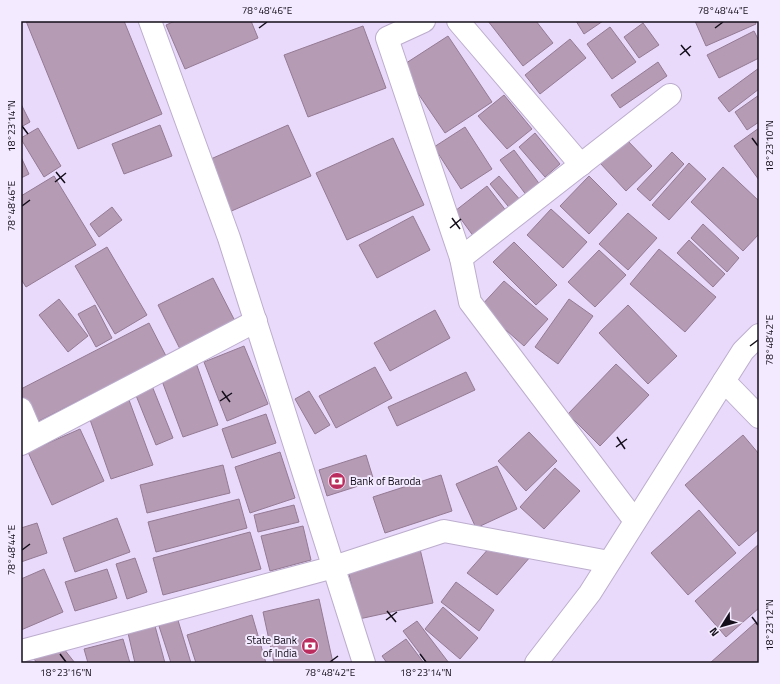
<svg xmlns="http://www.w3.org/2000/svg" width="780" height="684" font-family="'Titillium Web',sans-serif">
  <rect width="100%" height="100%" fill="#e9dafc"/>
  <g fill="#b69bb5" stroke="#947a93">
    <polygon points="26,21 124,21 162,114 78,149"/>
    <polygon points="175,21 251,21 258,38 185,69 166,25"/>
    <polygon points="488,21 536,21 553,43 523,66"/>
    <polygon points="576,21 603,21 584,34"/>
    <polygon points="695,21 755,21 756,24 706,46"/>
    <polygon points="643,23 659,45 639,58 624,37"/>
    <polygon points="363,26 386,88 308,117 284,55"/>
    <polygon points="610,27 636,62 612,79 587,44"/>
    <polygon points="754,31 759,41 759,58 719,78 707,55"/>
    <polygon points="448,36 492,102 445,133 400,67"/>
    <polygon points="570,39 586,58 540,94 525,75"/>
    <polygon points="658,62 667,76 620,108 611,95"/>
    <polygon points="759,68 759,89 729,112 718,98"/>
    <polygon points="504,95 532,129 507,149 478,116"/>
    <polygon points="759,95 759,122 747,130 735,112"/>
    <polygon points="21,104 30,122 21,127"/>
    <polygon points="160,125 172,156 124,174 112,144"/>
    <polygon points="288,125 311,176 227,213 204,162"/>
    <polygon points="465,127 492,169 461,189 434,147"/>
    <polygon points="38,128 61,166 44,177 21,139 21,138"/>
    <polygon points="759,128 759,180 734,146"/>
    <polygon points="535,133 560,164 545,177 519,147"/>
    <polygon points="393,138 424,205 347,240 316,173"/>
    <polygon points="626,139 652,166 626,191 600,163"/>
    <polygon points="514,150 541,186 527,196 500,160"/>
    <polygon points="672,152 684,164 650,201 637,189"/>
    <polygon points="21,157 29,174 21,178"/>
    <polygon points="689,163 706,179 669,220 652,205"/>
    <polygon points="723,167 759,201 759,234 743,251 691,202"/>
    <polygon points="54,176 96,245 26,287 21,279 21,196"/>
    <polygon points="499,176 522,202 512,211 490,184"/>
    <polygon points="589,176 617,204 589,234 560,206"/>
    <polygon points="487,186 507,212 474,237 455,211"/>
    <polygon points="112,207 122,220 99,237 90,224"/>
    <polygon points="551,209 587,242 563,268 527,235"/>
    <polygon points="628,213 657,238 628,270 599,244"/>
    <polygon points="413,216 430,250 377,278 359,245"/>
    <polygon points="703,224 739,258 727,272 691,238"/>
    <polygon points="689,240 725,274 713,287 677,253"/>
    <polygon points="514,242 557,285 536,305 493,262"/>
    <polygon points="107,247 147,315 115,334 75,266"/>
    <polygon points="659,249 716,297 685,332 630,284"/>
    <polygon points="599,250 626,275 595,307 568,282"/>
    <polygon points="213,278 237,325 182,353 158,305"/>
    <polygon points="504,281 548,319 524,346 480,307"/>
    <polygon points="59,299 88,336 68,352 39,315"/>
    <polygon points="569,299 593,316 558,364 535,347"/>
    <polygon points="95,305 112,338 96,347 78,314"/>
    <polygon points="628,305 677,356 648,384 599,333"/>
    <polygon points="435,310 450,338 390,371 374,343"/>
    <polygon points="149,323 166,356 35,423 21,397 21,389"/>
    <polygon points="244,346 268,404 227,421 204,362"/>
    <polygon points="195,360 218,425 183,437 159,373"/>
    <polygon points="616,364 649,395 600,446 568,414"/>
    <polygon points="375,367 392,398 336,428 319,396"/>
    <polygon points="466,372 475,390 397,426 388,407"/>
    <polygon points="150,381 173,438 156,445 133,388"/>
    <polygon points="309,391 330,425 315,434 295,399"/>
    <polygon points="129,400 153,465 111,479 88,414"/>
    <polygon points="266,414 276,443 232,458 222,429"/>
    <polygon points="80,429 104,481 52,505 28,452"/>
    <polygon points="529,432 557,461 526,491 498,461"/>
    <polygon points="743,435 759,454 759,529 739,546 685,485"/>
    <polygon points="280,452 295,498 250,513 235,467"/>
    <polygon points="366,455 374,481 327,496 319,470"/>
    <polygon points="223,465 230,493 147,513 140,485"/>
    <polygon points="497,466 517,509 476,528 456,484"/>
    <polygon points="555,468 580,491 544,529 520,507"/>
    <polygon points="441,475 452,511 385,533 373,497"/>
    <polygon points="239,499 247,528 156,552 148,522"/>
    <polygon points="294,505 299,522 258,532 254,515"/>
    <polygon points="699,510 736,553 688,595 651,553"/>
    <polygon points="117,518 130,552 75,572 63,538"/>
    <polygon points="37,523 47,553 21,562 21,528"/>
    <polygon points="303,526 311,560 270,571 261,536"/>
    <polygon points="250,532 261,569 163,595 153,558"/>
    <polygon points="759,544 759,608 726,637 695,601"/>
    <polygon points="490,547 531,556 497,595 467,573"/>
    <polygon points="420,549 433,603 359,619 347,565"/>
    <polygon points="135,558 147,592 127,599 116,564"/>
    <polygon points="44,569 63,612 21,630 21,579"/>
    <polygon points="107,569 117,598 75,611 65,582"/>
    <polygon points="456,582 494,610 479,631 441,602"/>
    <polygon points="319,599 333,663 274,663 263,612"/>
    <polygon points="443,607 478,638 460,659 425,629"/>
    <polygon points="252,615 266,663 196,663 187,635"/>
    <polygon points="177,617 191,663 171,663 158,623"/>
    <polygon points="417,621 449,663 427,663 403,631"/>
    <polygon points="755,623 759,627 759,663 710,663"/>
    <polygon points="155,626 165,663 135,663 128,633"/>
    <polygon points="123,639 130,663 88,663 84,649"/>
    <polygon points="406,639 424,663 387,663 382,656"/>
    <polygon points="60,644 75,663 37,663 34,659"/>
  </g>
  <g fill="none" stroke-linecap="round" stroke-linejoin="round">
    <g stroke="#bcadcd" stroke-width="24">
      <g id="minor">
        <polyline points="150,21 229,238 364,663"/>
        <polyline points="424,21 387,38 461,258 670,95"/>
        <polyline points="458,21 581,165"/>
        <polyline points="461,258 470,302 635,521"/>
        <polyline points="724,381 759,417"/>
        <polyline points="21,409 33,437"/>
        <polyline points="21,444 256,321"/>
        <polyline points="21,651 334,567 444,531 609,562"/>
      </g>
    </g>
    <g stroke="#bcadcd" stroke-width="24">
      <polyline id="primary" points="536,663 590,593 724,381 743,351 759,335"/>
    </g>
    <use href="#minor" stroke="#fff" stroke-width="22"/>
    <use href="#primary" stroke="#fff" stroke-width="22"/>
  </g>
  <path fill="none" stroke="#130e19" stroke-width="1.5" d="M 259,28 L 267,22M 715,28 L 723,22M 681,45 L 690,56M 680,55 L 691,46M 22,126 L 28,134M 752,138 L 758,146M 56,172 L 65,183M 55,182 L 66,173M 22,206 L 30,200M 452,218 L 460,229M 450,228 L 461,219M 750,346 L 758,340M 222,391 L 230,402M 220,401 L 232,393M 617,437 L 625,449M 616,447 L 627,439M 22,550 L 30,544M 387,611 L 396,622M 752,617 L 758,625M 386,620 L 397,612M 60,654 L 66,662M 420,654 L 426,662M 330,662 L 338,656"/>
  <defs>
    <g id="bank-disc" transform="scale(0.9)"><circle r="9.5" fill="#bb2d5d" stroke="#f3eaff"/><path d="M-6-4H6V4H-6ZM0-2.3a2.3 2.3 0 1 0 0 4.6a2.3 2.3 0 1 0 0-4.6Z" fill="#fff"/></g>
  </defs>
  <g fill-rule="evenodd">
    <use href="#bank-disc" x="337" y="481"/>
    <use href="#bank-disc" x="310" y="646"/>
  </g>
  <g text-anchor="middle" stroke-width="4" stroke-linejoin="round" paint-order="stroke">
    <g font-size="11" fill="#130e19" stroke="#f3eaff" text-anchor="start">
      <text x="350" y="485">Bank of Baroda</text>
      <text x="297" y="644" text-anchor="end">State Bank<tspan x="297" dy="13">of India</tspan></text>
    </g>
  </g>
  <rect width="780" height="684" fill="none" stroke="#f3eaff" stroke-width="44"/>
  <g transform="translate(722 626) rotate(233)" stroke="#f3eaff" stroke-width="3" paint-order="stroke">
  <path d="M0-3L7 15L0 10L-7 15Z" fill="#130e19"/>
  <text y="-6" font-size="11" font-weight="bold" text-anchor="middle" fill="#130e19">N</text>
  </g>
  <rect x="22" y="22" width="736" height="640" fill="none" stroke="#130e19" stroke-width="1.5"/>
  <g font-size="10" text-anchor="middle" fill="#130e19">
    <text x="267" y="14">78°48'46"E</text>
    <text x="723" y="14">78°48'44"E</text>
    <text transform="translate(11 126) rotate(-90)" y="4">18°23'14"N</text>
    <text transform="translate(769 146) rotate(-90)" y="4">18°23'10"N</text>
    <text transform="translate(11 206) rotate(-90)" y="4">78°48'46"E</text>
    <text transform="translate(769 340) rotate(-90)" y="4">78°48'42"E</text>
    <text transform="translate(11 550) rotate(-90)" y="4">78°48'44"E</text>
    <text transform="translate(769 625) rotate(-90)" y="4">18°23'12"N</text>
    <text x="66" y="676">18°23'16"N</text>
    <text x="330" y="676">78°48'42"E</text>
    <text x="426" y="676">18°23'14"N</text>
  </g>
</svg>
